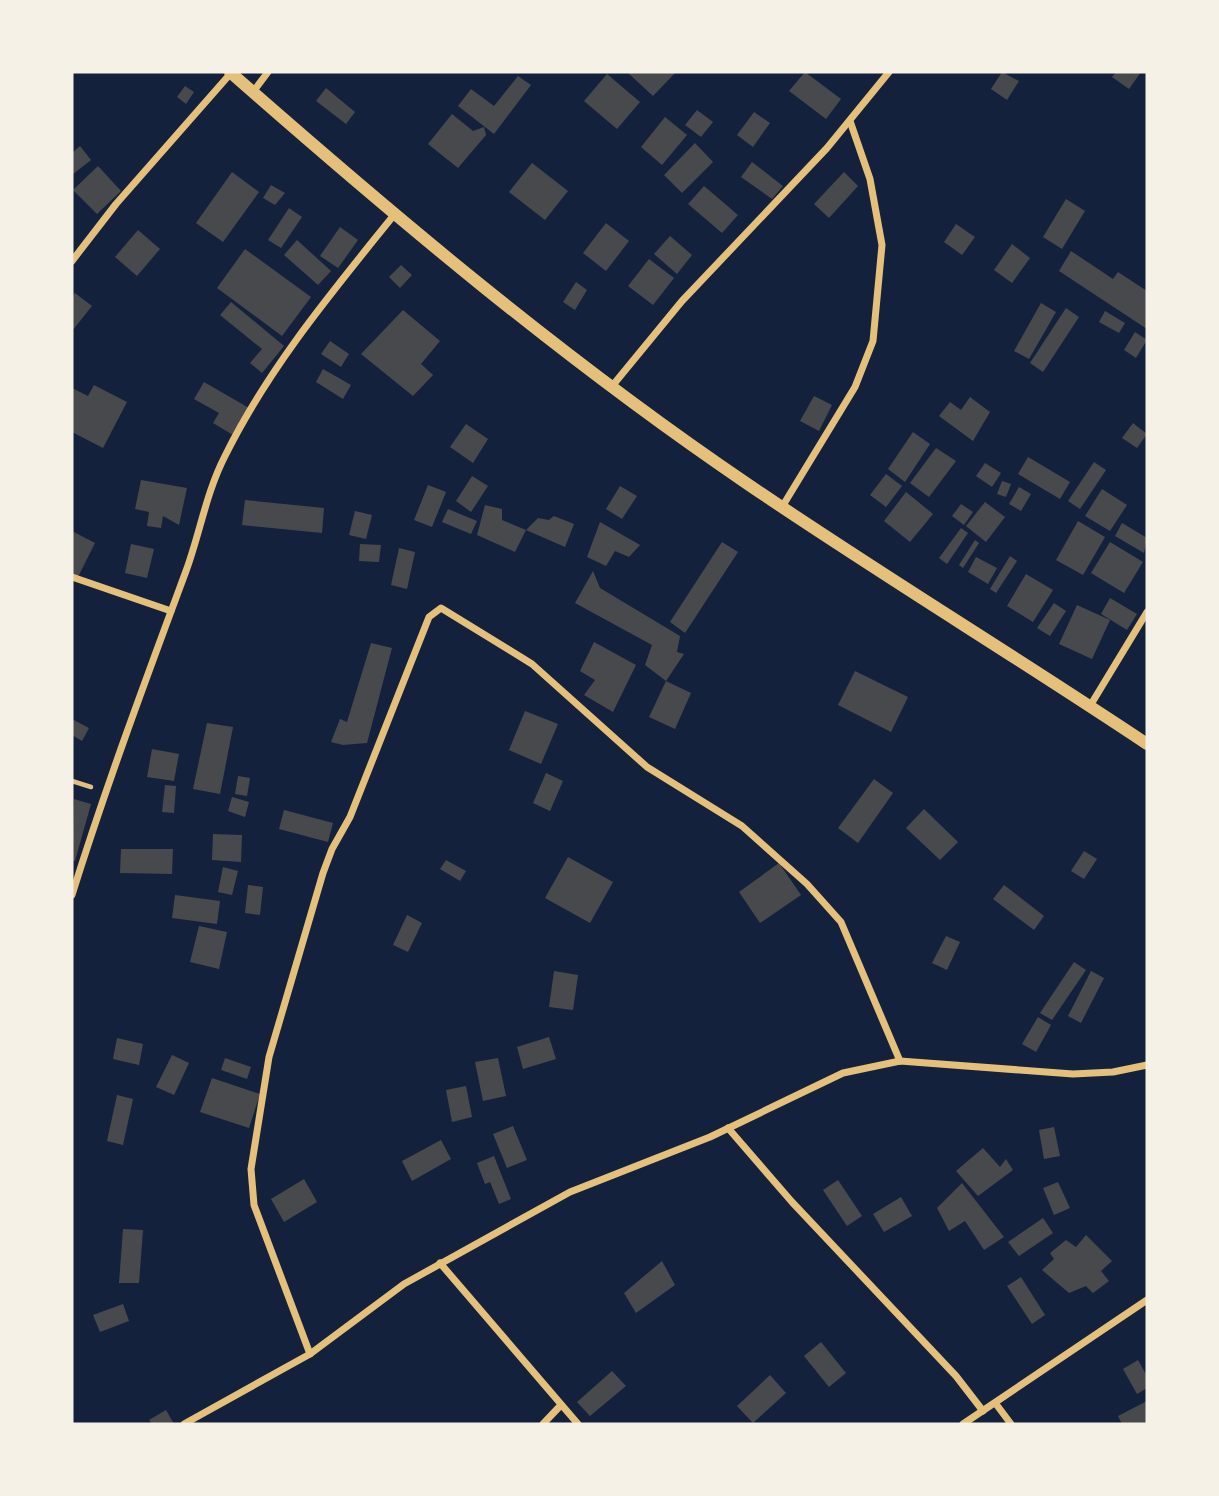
<svg xmlns="http://www.w3.org/2000/svg" width="1219" height="1496" font-family="Rubik,sans-serif">
  <rect width="100%" height="100%" fill="#14213d"/>
  <g fill="#48494c">
    <polygon points="627,72 676,72 653,96"/>
    <polygon points="805,72 841,99 826,119 789,91"/>
    <polygon points="1002,72 1019,81 1007,100 991,89"/>
    <polygon points="1116,72 1141,72 1129,89 1112,77"/>
    <polygon points="607,74 640,102 617,129 584,101"/>
    <polygon points="518,76 531,85 494,134 458,106 471,89 494,106"/>
    <polygon points="185,86 194,92 186,104 177,97"/>
    <polygon points="326,88 355,112 346,124 316,101"/>
    <polygon points="697,110 713,122 701,137 685,125"/>
    <polygon points="754,112 770,123 753,147 737,135"/>
    <polygon points="452,114 473,131 484,127 486,135 458,168 428,144"/>
    <polygon points="665,117 687,135 662,165 641,147"/>
    <polygon points="695,143 713,162 682,193 664,175"/>
    <polygon points="80,146 91,160 72,175 72,153"/>
    <polygon points="752,162 783,186 772,199 741,177"/>
    <polygon points="532,163 568,191 545,220 509,192"/>
    <polygon points="98,166 121,191 97,214 73,190"/>
    <polygon points="232,172 259,192 223,242 196,223"/>
    <polygon points="844,172 858,186 829,218 814,204"/>
    <polygon points="271,185 285,193 275,205 263,198"/>
    <polygon points="704,186 738,215 722,233 688,204"/>
    <polygon points="1066,199 1085,211 1062,249 1043,237"/>
    <polygon points="289,208 302,217 281,248 268,240"/>
    <polygon points="606,223 629,241 606,271 583,253"/>
    <polygon points="956,224 975,237 962,255 944,242"/>
    <polygon points="340,227 358,240 338,268 320,256"/>
    <polygon points="138,230 160,249 137,276 115,257"/>
    <polygon points="670,236 692,255 677,274 654,254"/>
    <polygon points="297,240 331,271 318,285 284,255"/>
    <polygon points="1012,244 1030,258 1012,283 994,270"/>
    <polygon points="245,249 311,297 282,336 217,288"/>
    <polygon points="1071,251 1113,279 1118,272 1147,291 1147,329 1059,271"/>
    <polygon points="649,259 674,278 653,305 628,286"/>
    <polygon points="401,265 412,275 400,288 389,277"/>
    <polygon points="576,282 587,290 575,310 563,302"/>
    <polygon points="75,293 92,306 72,331 72,297"/>
    <polygon points="231,302 284,346 262,373 250,363 262,349 220,315"/>
    <polygon points="1041,303 1056,312 1029,359 1014,351"/>
    <polygon points="1066,308 1079,317 1043,372 1030,363"/>
    <polygon points="403,310 440,341 421,364 433,375 413,396 361,354"/>
    <polygon points="1105,311 1125,323 1119,333 1099,322"/>
    <polygon points="1135,332 1147,340 1136,358 1124,350"/>
    <polygon points="330,341 349,354 341,367 321,354"/>
    <polygon points="323,369 351,385 343,399 316,382"/>
    <polygon points="204,382 249,408 233,435 213,423 219,413 194,399"/>
    <polygon points="94,385 127,402 103,448 72,432 72,388 88,396"/>
    <polygon points="814,396 832,405 819,431 800,421"/>
    <polygon points="970,397 990,412 973,441 939,416 950,402 961,410"/>
    <polygon points="1133,423 1147,434 1137,448 1122,438"/>
    <polygon points="466,424 488,439 473,463 450,447"/>
    <polygon points="913,432 930,444 905,482 888,469"/>
    <polygon points="936,448 956,461 929,497 910,483"/>
    <polygon points="1028,457 1070,482 1060,499 1018,474"/>
    <polygon points="1094,462 1106,470 1080,509 1068,501"/>
    <polygon points="985,463 1001,473 992,487 976,476"/>
    <polygon points="886,474 902,486 886,507 870,495"/>
    <polygon points="472,476 488,486 471,512 456,501"/>
    <polygon points="141,480 187,488 179,525 163,516 161,528 147,526 149,512 135,509"/>
    <polygon points="1002,481 1011,484 1006,497 997,494"/>
    <polygon points="428,485 446,492 432,527 414,520"/>
    <polygon points="620,486 637,496 622,519 606,509"/>
    <polygon points="1019,487 1031,494 1021,511 1009,504"/>
    <polygon points="1102,489 1127,505 1110,531 1085,516"/>
    <polygon points="906,492 933,514 910,542 884,521"/>
    <polygon points="245,500 324,508 322,533 242,525"/>
    <polygon points="985,502 1005,517 986,542 966,526"/>
    <polygon points="961,504 973,512 964,525 952,516"/>
    <polygon points="485,505 502,509 502,520 526,530 515,552 477,535"/>
    <polygon points="448,509 477,521 471,534 442,522"/>
    <polygon points="355,511 372,515 366,539 349,535"/>
    <polygon points="554,516 574,524 565,547 526,530 538,518 549,520"/>
    <polygon points="1078,521 1105,537 1083,575 1056,560"/>
    <polygon points="600,522 640,545 629,557 615,551 606,566 587,557"/>
    <polygon points="1122,523 1147,538 1144,553 1115,536"/>
    <polygon points="961,528 968,533 947,564 939,558"/>
    <polygon points="72,531 95,543 78,577 72,574"/>
    <polygon points="975,540 979,543 963,568 959,565"/>
    <polygon points="722,542 738,552 685,633 670,622"/>
    <polygon points="1110,542 1143,562 1124,593 1091,573"/>
    <polygon points="131,544 154,549 147,578 125,573"/>
    <polygon points="360,544 381,545 379,562 359,561"/>
    <polygon points="399,548 415,552 407,589 391,585"/>
    <polygon points="1010,556 1017,561 996,593 990,589"/>
    <polygon points="976,557 997,568 988,584 968,572"/>
    <polygon points="593,571 600,588 680,636 677,652 684,654 666,681 691,693 675,729 649,717 666,681 645,665 652,645 575,603"/>
    <polygon points="1026,574 1053,590 1033,622 1007,606"/>
    <polygon points="1110,598 1137,614 1127,630 1101,614"/>
    <polygon points="1054,603 1066,611 1050,636 1037,628"/>
    <polygon points="1077,605 1110,620 1092,659 1059,644"/>
    <polygon points="594,642 636,665 613,712 584,695 595,680 580,671"/>
    <polygon points="371,643 392,648 367,743 343,745 331,742 340,719 347,722"/>
    <polygon points="855,671 908,697 891,732 838,705"/>
    <polygon points="525,711 558,724 541,764 509,750"/>
    <polygon points="72,719 89,728 82,741 72,735"/>
    <polygon points="207,723 233,727 220,794 193,789"/>
    <polygon points="152,749 179,754 174,781 147,777"/>
    <polygon points="546,773 563,781 550,811 533,803"/>
    <polygon points="238,776 250,778 247,796 235,794"/>
    <polygon points="874,779 893,793 858,843 838,828"/>
    <polygon points="165,785 176,786 174,813 162,812"/>
    <polygon points="232,797 249,802 245,817 228,811"/>
    <polygon points="74,799 91,804 75,861 72,861"/>
    <polygon points="924,809 958,842 940,860 906,828"/>
    <polygon points="284,810 333,823 328,842 279,829"/>
    <polygon points="213,834 242,835 241,862 212,860"/>
    <polygon points="121,849 173,849 172,874 120,873"/>
    <polygon points="1084,851 1097,859 1084,879 1071,871"/>
    <polygon points="568,857 613,882 590,923 545,898"/>
    <polygon points="446,860 466,871 460,881 440,869"/>
    <polygon points="779,863 801,895 760,923 739,892"/>
    <polygon points="223,867 238,871 232,895 218,892"/>
    <polygon points="248,885 263,887 260,915 245,913"/>
    <polygon points="1004,885 1044,916 1034,930 993,899"/>
    <polygon points="175,895 220,901 217,924 172,918"/>
    <polygon points="407,915 422,923 408,952 393,945"/>
    <polygon points="199,926 227,932 219,969 190,962"/>
    <polygon points="946,936 960,942 947,970 932,963"/>
    <polygon points="1074,962 1086,970 1052,1020 1040,1013"/>
    <polygon points="554,971 578,975 573,1010 549,1007"/>
    <polygon points="1091,971 1104,978 1081,1023 1068,1016"/>
    <polygon points="1038,1017 1051,1025 1036,1052 1022,1044"/>
    <polygon points="549,1037 556,1059 523,1069 517,1047"/>
    <polygon points="117,1038 143,1044 139,1065 113,1059"/>
    <polygon points="172,1055 189,1063 174,1095 156,1087"/>
    <polygon points="225,1058 251,1067 247,1079 221,1070"/>
    <polygon points="498,1058 506,1096 483,1101 475,1062"/>
    <polygon points="212,1078 260,1094 249,1128 200,1112"/>
    <polygon points="466,1086 472,1117 452,1122 446,1090"/>
    <polygon points="117,1095 133,1099 123,1145 107,1141"/>
    <polygon points="513,1126 527,1160 507,1168 493,1134"/>
    <polygon points="1054,1127 1060,1156 1044,1159 1039,1130"/>
    <polygon points="441,1140 451,1159 412,1181 402,1161"/>
    <polygon points="983,1148 1000,1167 1006,1159 1013,1170 978,1196 956,1171"/>
    <polygon points="494,1156 511,1199 499,1204 490,1182 485,1184 477,1163"/>
    <polygon points="304,1179 317,1202 284,1222 271,1199"/>
    <polygon points="838,1180 862,1216 847,1226 823,1190"/>
    <polygon points="1058,1182 1070,1208 1054,1215 1043,1188"/>
    <polygon points="962,1183 1004,1237 984,1250 965,1221 949,1231 937,1208"/>
    <polygon points="901,1197 912,1216 884,1232 873,1214"/>
    <polygon points="1043,1218 1053,1233 1019,1256 1008,1242"/>
    <polygon points="123,1229 143,1230 139,1283 119,1283"/>
    <polygon points="1086,1235 1112,1261 1101,1271 1109,1281 1093,1293 1086,1286 1069,1293 1042,1270 1054,1259 1050,1253 1066,1240 1076,1247"/>
    <polygon points="662,1261 675,1285 636,1313 624,1293"/>
    <polygon points="1021,1277 1045,1315 1032,1324 1007,1286"/>
    <polygon points="123,1304 129,1321 100,1332 93,1315"/>
    <polygon points="821,1342 846,1373 829,1387 804,1356"/>
    <polygon points="1138,1360 1147,1376 1147,1388 1137,1394 1123,1369"/>
    <polygon points="612,1371 626,1386 590,1416 577,1402"/>
    <polygon points="770,1375 786,1393 753,1423 737,1406"/>
    <polygon points="1147,1401 1147,1424 1122,1424 1118,1416"/>
    <polygon points="166,1410 174,1424 152,1424 149,1420"/>
  </g>
  <g fill="none" stroke-linecap="round" stroke-linejoin="round">
    <polyline stroke="#e5c07b" stroke-width="4.5" points="72,781 91,787"/>
    <g stroke="#e5c07b" stroke-width="7">
      <polyline points="253,92 268,72"/>
      <polyline points="72,261 116,204 231,73"/>
      <polyline points="613,385 682,301 827,148 889,72"/>
      <polyline points="782,507 855,387 873,341 882,245 870,179 850,121"/>
      <polyline points="72,577 171,611"/>
      <polyline points="1090,706 1147,612"/>
      <path d="M 72,895 C 106,786 146,679 186,571 C 200,533 206,493 225,456 C 269,367 332,292 394,215"/>
      <polyline points="728,1128 792,1202 956,1376 983,1411"/>
      <polyline points="440,1263 578,1424"/>
      <polyline points="310,1354 254,1205 251,1169 269,1057 323,873 332,849 350,817 429,617 441,608 532,664 647,767 742,826 807,884 841,922 900,1061"/>
      <polyline points="996,1404 1011,1424"/>
      <polyline points="184,1424 310,1354 404,1284 570,1192 710,1137 843,1073 900,1061 1073,1074 1113,1072 1147,1065"/>
      <polyline points="543,1424 561,1405"/>
      <polyline points="963,1424 1147,1300"/>
    </g>
    <path stroke="#e5c07b" stroke-width="12" d="M 230,72 C 396,218 566,361 749,485 C 880,574 1015,656 1147,744"/>
  </g>
  <rect width="1219" height="1496" fill="none" stroke="#f6f1e7" stroke-width="147"/>
</svg>
